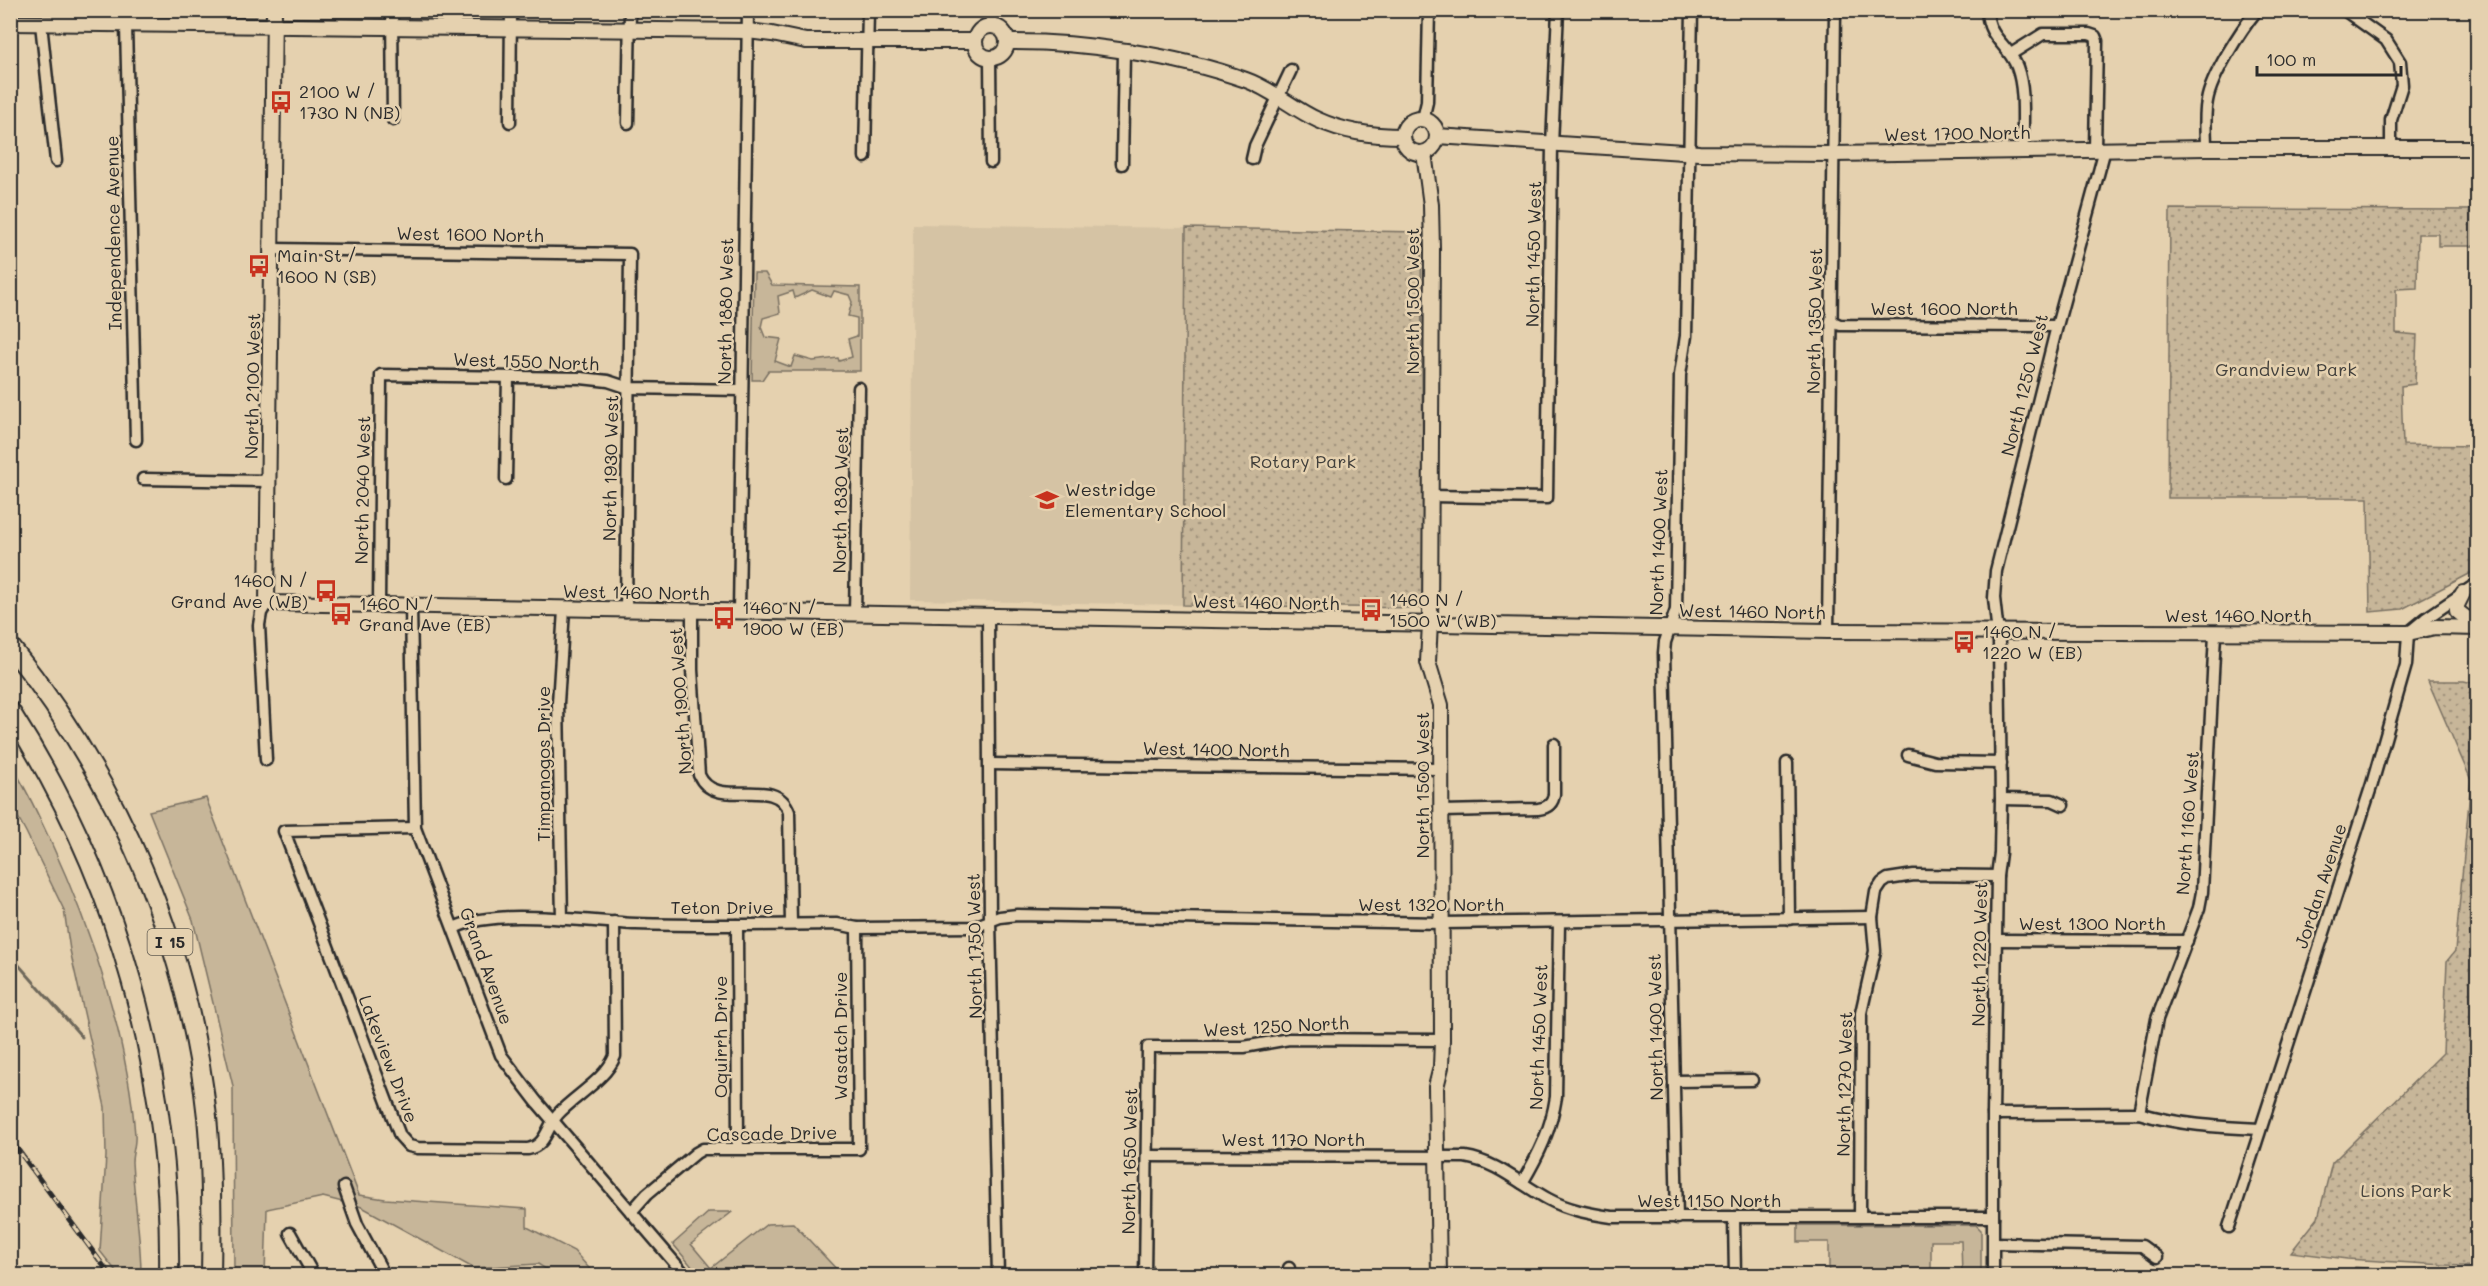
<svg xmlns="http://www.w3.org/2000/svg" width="2488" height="1286" font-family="Mali,sans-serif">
  <defs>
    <pattern id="park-dots" width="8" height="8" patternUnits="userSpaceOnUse" patternTransform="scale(1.5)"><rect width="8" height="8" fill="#c7b699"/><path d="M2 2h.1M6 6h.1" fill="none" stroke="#a2947d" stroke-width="1.8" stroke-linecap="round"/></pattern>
  </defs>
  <rect width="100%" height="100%" fill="#e5d1af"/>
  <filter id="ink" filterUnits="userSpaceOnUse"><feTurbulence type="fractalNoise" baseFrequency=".0167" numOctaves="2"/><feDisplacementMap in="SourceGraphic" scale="12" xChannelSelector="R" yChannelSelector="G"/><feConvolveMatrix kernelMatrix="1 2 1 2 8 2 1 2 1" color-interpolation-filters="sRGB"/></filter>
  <g filter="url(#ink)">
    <polygon fill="#d5c3a4" points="913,224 1186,228 1183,605 910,600"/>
    <g fill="#c7b699" stroke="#797062" stroke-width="1.5" fill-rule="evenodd">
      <path d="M 754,273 L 765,273 L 772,285 L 860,287 L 860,371 L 768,371 L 762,380 L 752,380 ZM 812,290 L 831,297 L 834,291 L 849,295 L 852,302 L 848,316 L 857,318 L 857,336 L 848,339 L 852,357 L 839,361 L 838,358 L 813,361 L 795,356 L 791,367 L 775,361 L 781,339 L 765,337 L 761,327 L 763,318 L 780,313 L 778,296 L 793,291 L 795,298 Z"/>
      <path d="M 10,763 C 26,787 37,813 50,840 C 91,929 128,1037 135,1135 C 136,1144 132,1153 132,1162 C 134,1200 141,1238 141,1275 L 119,1275 L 100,1251 L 106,1156 L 105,1107 L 70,950 L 64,910 L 26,832 L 11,804 Z"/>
      <polygon points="206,798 359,1195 385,1199 527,1209 527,1227 574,1251 595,1275 555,1275 538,1264 473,1268 362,1207 323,1197 267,1209 265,1275 234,1275 233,1086 193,920 149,811"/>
      <polygon points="709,1212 732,1212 691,1244 711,1268 767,1224 793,1223 842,1275 699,1275 673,1244"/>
      <polygon points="1798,1225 1976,1225 1981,1230 1981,1275 1962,1275 1961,1241 1931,1241 1931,1275 1829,1275 1829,1242 1798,1242"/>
    </g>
    <g fill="url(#park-dots)" stroke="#797062" stroke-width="1.5">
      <polygon points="2170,209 2477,210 2477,246 2438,246 2438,234 2418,234 2417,288 2396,289 2396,333 2417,335 2415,384 2401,386 2403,445 2477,446 2477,570 2402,609 2370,612 2368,498 2168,498"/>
      <polygon points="1186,228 1421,232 1424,608 1183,605"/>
      <polygon points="2428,681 2464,681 2477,684 2477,1267 2347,1259 2291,1252 2318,1218 2332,1163 2443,1053 2447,961 2455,951 2471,780"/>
    </g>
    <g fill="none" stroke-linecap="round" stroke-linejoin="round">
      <g stroke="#6e675a" stroke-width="3">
        <polyline points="10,955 82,1037"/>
        <polyline points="2347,1276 2355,1268 2475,1276"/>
      </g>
      <g stroke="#2b2b2b" stroke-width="15">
        <g id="street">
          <polyline points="392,10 393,120"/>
          <path d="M 1987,10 C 1988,40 2008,43 2017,67 C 2026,91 2022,124 2023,151"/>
          <polyline points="2344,10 2386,40 2400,62 2402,85 2391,120 2391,149"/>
          <polyline points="41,24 56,161"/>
          <polyline points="126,26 136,440"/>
          <polyline points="991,26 991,10"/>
          <polyline points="2011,54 2043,34 2089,34 2095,36 2097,41 2095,149"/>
          <polyline points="990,58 991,162"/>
          <polyline points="1423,119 1427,102 1429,10"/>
          <polyline points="510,122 511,10"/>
          <polyline points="628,123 630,10"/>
          <path d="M 2206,148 C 2206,133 2204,115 2207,101 C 2211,76 2241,30 2257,10"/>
          <polyline points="865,157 868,10"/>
          <polyline points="1252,159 1255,146 1291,70"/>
          <polyline points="1122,164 1124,52"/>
          <polyline points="273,249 630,254 626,611"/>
          <polyline points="1831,321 1840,325 2057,326"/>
          <polyline points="143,479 269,481"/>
          <polyline points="506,479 508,377"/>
          <polyline points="1430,496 1547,498 1552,145 1558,10"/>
          <polyline points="379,605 381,375 581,378 608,381 629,388 741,390"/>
          <polyline points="411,606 415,828 501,1055 536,1101 686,1276"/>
          <path d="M 692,612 L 692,670 L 699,775 C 716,813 775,772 789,812 L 791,924"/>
          <polyline points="739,612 748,10"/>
          <polyline points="855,614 859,388"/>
          <polyline points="988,616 990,921 998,1276"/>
          <polyline points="1828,631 1835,10"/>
          <polyline points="1908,755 1935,762 2001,763"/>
          <polyline points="266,760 259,625 261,613 267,603"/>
          <polyline points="1787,763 1789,919"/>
          <polyline points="990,764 1441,769"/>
          <polyline points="2001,799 2052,800 2063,805"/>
          <path d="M 1441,811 L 1538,809 C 1547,808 1553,804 1554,794 L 1554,744"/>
          <path d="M 415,828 L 284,831 L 400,1136 L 409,1146 L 418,1148 L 528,1149 C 547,1145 547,1126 558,1114 C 576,1095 605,1080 615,1056 L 614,922"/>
          <polyline points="562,919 558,703 564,610"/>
          <polyline points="737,925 738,1148"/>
          <path d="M 454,928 C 494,907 588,922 636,924 C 703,926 770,925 837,924 L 857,928 L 974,927 L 1000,917 L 1017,915 L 1442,923 L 1872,917"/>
          <polyline points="1997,940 2187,941"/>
          <polyline points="1674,1081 1752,1080"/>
          <polyline points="2139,1113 2157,1019 2199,908 2202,892 2215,634"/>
          <path d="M 1993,1114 L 2139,1113 C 2178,1125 2218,1127 2260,1129"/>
          <path d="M 1147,1156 L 1465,1157 C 1497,1162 1520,1184 1548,1199 C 1568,1210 1591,1214 1612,1217 L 1993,1217"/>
          <path d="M 1522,1183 C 1539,1154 1551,1130 1556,1097 L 1559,922"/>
          <polyline points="344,1187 357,1224 385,1276"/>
          <polyline points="631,1212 647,1194 696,1153 703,1149 859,1149 857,928"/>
          <polyline points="1860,1217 1861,1013 1875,951 1872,917 1876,892 1882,883 1888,879 1914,875 1997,876"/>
          <polyline points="1677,1218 1664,653 1665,642 1676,610 1680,375 1686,336 1692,10"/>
          <polyline points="1734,1218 1735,1276"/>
          <polyline points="2229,1227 2372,784 2406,665 2408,633 2425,619 2478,583"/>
          <polyline points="290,1233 314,1276"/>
          <polyline points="1994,1243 2142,1246 2157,1257"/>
          <polyline points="1145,1276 1148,1047 1244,1047 1289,1039 1442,1040"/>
          <polyline points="1289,1276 1289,1268"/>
          <polyline points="1993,1276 1993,1114 1997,876 2000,853 2001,799 1999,643 1994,598 1996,571 2057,326 2105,149"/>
        </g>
      </g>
      <g stroke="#2b2b2b" stroke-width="18">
        <g id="secondary">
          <polyline points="274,10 267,603 1828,631 2408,633 2435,627 2478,628"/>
          <polyline points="10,23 748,31 772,34 806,41 974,41"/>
          <circle cx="991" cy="42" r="16"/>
          <path d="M 1007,42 C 1081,41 1176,55 1246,80 C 1272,89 1293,109 1318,120 C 1344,132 1374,136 1403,136"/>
          <circle cx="1420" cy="136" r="17"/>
          <polyline points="1437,136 1699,153 1833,154 2206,148 2478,148"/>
          <polyline points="1424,153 1431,205 1432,249 1430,623 1428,662 1441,705 1442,1040 1441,1067 1436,1087 1439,1276"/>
          <polyline points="2463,593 2457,605 2457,611 2466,618 2478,620"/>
        </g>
      </g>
      <g stroke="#2b2b2b" stroke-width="22">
        <g id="highway">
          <path d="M 10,646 C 118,781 189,944 207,1117 C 212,1170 212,1222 211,1276"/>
          <path d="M 10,711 C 119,881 172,1074 169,1276"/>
        </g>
      </g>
      <use href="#street" stroke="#e5d1af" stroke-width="10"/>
      <use href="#secondary" stroke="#e5d1af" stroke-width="14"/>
      <use href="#highway" stroke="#e5d1af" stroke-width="18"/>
      <g stroke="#2b2b2b" stroke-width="5">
        <polyline id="rail" points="10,1139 111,1276"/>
      </g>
      <use href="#rail" stroke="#e5d1af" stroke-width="3" stroke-dasharray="9" stroke-linecap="butt"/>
    </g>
  </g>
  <defs>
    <g id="bus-bare" transform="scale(1.8)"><path d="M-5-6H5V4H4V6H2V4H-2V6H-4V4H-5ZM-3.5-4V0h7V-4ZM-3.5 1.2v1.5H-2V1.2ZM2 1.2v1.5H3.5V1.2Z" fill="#c8321e" stroke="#e5d1af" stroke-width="2.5" paint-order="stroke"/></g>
    <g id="school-bare" transform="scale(1.8)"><path d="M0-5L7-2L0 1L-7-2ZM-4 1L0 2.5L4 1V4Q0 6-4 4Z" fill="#c8321e" stroke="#e5d1af" stroke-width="2.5" paint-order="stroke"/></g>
  </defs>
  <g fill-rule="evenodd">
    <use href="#bus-bare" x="281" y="102"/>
    <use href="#bus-bare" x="259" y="266"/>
    <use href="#school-bare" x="1047" y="500"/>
    <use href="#bus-bare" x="326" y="591"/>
    <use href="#bus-bare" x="1371" y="610"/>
    <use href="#bus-bare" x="341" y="614"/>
    <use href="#bus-bare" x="724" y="618"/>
    <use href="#bus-bare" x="1964" y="642"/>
  </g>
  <g text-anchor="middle" stroke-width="5" stroke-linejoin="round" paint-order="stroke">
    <rect fill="#e5d1af" stroke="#635d53" stroke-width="1.5" x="147.5" y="929" width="45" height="26" rx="4.5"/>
    <g font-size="16" font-weight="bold" fill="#2b2b2b">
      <text x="170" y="948">I 15</text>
    </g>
    <g font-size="18" fill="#2b2b2b" stroke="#e5d1af" text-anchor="start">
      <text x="299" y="98">2100 W /<tspan x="299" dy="21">1730 N (NB)</tspan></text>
      <text x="277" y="262">Main St /<tspan x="277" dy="21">1600 N (SB)</tspan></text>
      <text x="1065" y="496">Westridge<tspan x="1065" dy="21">Elementary School</tspan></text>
      <text x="308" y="587" text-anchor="end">1460 N /<tspan x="308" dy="21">Grand Ave (WB)</tspan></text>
      <text x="1389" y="606">1460 N /<tspan x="1389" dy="21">1500 W (WB)</tspan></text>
      <text x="359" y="610">1460 N /<tspan x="359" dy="21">Grand Ave (EB)</tspan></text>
      <text x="742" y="614">1460 N /<tspan x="742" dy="21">1900 W (EB)</tspan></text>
      <text x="1982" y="638">1460 N /<tspan x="1982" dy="21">1220 W (EB)</tspan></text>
    </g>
    <g font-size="18" fill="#2b2b2b" stroke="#e5d1af">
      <text transform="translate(1957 134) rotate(-1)" y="6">West 1700 North</text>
      <text transform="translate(114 233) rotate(-91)" y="6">Independence Avenue</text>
      <text transform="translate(470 235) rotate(1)" y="6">West 1600 North</text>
      <text transform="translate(1534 254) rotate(-89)" y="6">North 1450 West</text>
      <text transform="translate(1413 301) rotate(-90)" y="6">North 1500 West</text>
      <text x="1944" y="315">West 1600 North</text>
      <text transform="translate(726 311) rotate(-89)" y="6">North 1880 West</text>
      <text transform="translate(1815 321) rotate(-89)" y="6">North 1350 West</text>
      <text transform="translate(526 362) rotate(2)" y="6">West 1550 North</text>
      <text transform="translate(2025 385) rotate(-76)" y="6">North 1250 West</text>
      <text transform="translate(253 386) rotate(-89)" y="6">North 2100 West</text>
      <text transform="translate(611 468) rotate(-89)" y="6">North 1930 West</text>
      <text transform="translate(363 490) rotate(-89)" y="6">North 2040 West</text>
      <text transform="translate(841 500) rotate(-89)" y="6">North 1830 West</text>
      <text transform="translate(1659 542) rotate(-88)" y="6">North 1400 West</text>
      <text transform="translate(636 593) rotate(1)" y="6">West 1460 North</text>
      <text transform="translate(1266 603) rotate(1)" y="6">West 1460 North</text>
      <text transform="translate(1752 612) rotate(1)" y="6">West 1460 North</text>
      <text x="2238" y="622">West 1460 North</text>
      <text transform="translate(681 701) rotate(-94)" y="6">North 1900 West</text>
      <text transform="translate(1216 750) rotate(1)" y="6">West 1400 North</text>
      <text transform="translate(544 764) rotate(-90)" y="6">Timpanogos Drive</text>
      <text transform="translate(1423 785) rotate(-90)" y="6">North 1500 West</text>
      <text transform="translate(2188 823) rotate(-86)" y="6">North 1160 West</text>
      <text transform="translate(2321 886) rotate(-72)" y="6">Jordan Avenue</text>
      <text x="1431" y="911">West 1320 North</text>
      <text x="722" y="914">Teton Drive</text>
      <text x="2092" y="930">West 1300 North</text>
      <text transform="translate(975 946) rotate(-91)" y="6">North 1750 West</text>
      <text transform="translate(1980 954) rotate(-89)" y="6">North 1220 West</text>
      <text transform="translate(486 966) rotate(70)" y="6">Grand Avenue</text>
      <text transform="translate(1276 1027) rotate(-3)" y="6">West 1250 North</text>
      <text transform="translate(1656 1027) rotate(-91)" y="6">North 1400 West</text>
      <text transform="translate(841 1036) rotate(-90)" y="6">Wasatch Drive</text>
      <text transform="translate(721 1037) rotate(-90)" y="6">Oquirrh Drive</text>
      <text transform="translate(1539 1037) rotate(-88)" y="6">North 1450 West</text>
      <text transform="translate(388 1059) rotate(69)" y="6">Lakeview Drive</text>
      <text transform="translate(1845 1084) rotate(-89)" y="6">North 1270 West</text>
      <text transform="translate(772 1134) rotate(-1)" y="6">Cascade Drive</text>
      <text x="1293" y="1146">West 1170 North</text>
      <text transform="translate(1130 1161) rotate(-89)" y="6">North 1650 West</text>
      <text x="1709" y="1207">West 1150 North</text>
    </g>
    <g font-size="18" fill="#42403c" stroke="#e5d1af">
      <text x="2286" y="376">Grandview Park</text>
      <text x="1303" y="468">Rotary Park</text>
      <text x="2406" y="1197">Lions Park</text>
    </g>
  </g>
  <rect width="2488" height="1286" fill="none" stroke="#e5d1af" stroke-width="36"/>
  <rect x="18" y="18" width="2452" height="1250" fill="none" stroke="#2b2b2b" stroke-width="2" filter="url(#ink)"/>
  <path d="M2257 66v9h144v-9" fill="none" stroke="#2b2b2b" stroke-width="3"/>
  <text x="2266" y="66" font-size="18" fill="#2b2b2b" stroke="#e5d1af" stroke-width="4.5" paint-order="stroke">100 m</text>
</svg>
